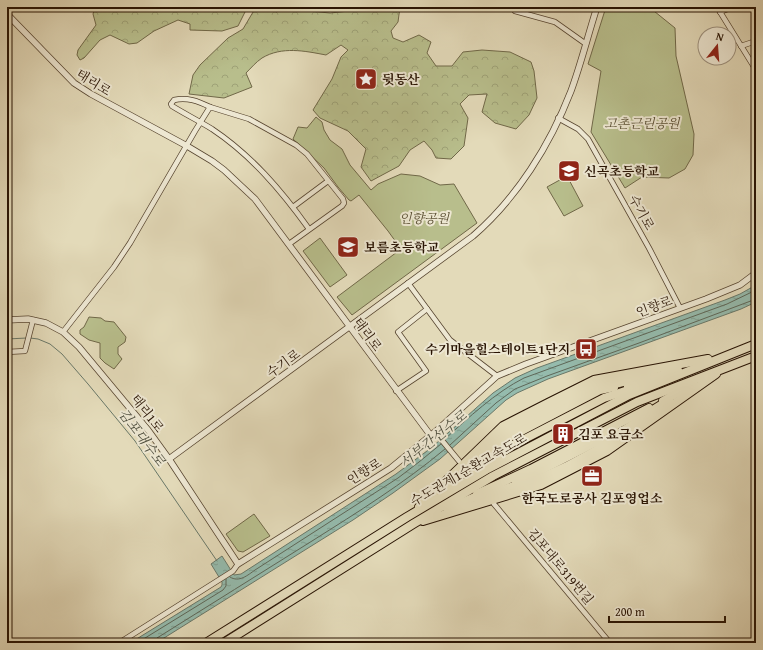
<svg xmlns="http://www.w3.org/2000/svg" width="763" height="650" font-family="'Gentium Book Plus','Noto Serif KR',serif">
  <defs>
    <pattern id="forest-crowns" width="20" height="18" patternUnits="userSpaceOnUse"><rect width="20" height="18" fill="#b8be8c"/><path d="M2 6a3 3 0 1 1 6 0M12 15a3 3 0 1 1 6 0" fill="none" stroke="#9ea277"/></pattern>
    <pattern id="water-ripples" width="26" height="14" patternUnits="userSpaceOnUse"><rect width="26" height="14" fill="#95bbad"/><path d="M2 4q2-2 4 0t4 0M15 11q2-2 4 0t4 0" fill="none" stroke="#80a093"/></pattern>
  </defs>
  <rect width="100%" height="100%" fill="#e3dab9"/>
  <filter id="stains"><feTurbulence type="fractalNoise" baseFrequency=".005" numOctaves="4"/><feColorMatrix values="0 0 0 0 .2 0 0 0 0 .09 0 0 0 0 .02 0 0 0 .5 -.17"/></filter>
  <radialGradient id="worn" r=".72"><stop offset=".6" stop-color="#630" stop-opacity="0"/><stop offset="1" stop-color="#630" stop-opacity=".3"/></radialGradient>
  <g fill="url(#forest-crowns)" stroke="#706848">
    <polygon points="95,7 244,7 245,12 238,26 222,31 190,30 190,24 178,20 154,31 137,43 129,44 110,35 100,40 84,58 80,60 77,55 78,50 96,25 93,14"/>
    <path d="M 256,7 L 263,7 L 277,12 L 282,7 L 298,7 L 299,10 L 330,13 L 349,11 L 351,7 L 400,7 L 398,22 L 391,31 L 393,38 L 403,42 L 419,35 L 431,42 L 427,53 L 436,66 L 452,66 L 463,52 L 482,50 L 510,52 L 531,62 L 534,71 L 537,98 L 529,115 L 516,129 L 495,123 L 482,112 L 487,94 L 469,95 L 460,104 L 468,118 L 464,146 L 451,159 L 436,158 L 432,150 L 424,141 L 410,150 L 399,166 L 371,181 L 361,167 L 366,149 L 348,131 L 320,118 L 313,110 L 332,79 L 341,57 L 348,50 L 341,45 L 326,55 C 305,51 282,46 262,58 C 256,62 251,68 246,73 L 252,87 L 224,98 L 189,94 L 193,75 L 200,65 L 228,38 L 243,29 Z"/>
  </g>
  <g fill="#b8be8c" stroke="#706848">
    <polygon points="606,7 649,7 675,28 676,56 694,134 693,155 685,169 669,178 642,177 625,188 591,132 601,71 588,64"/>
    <polygon points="316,117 322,122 324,130 330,140 342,149 350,165 371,190 378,184 401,174 420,176 440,185 454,184 477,223 352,315 337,297 401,249 388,231 359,195 351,201 349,200 338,187 324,168 293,139 298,127 307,128"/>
    <polygon points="567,176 583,206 564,216 547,187"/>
    <polygon points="320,238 347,275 330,287 303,251"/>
    <polygon points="89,317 101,318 105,321 114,322 126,337 125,342 118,347 118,354 122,359 114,369 105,363 100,358 100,343 89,340 80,334 80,330 84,327"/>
    <polygon points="254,514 270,536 243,552 238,551 226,534"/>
  </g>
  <polygon fill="url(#water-ripples)" stroke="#697869" points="756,285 756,302 741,309 548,379 517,393 506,400 440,459 393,493 353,520 156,643 130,643 221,587 222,585 222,582 211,564 222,556 234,575 241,574 396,474 431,448 493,393 515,378 537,368 725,300 740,294"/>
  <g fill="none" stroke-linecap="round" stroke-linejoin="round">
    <g stroke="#5e6758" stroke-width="1">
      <path d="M 445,439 C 468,418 496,392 524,378 L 727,304 L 756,290"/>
      <polyline points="450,445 496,403 515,389 547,376 639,343 756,299"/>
      <path d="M 230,577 C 239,583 248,575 255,570 L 398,478 L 419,462 L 441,444"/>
      <polyline points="137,643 223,590 226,586 226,579"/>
      <path d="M 155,643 L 157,638 C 209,606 260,573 312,541 C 358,512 403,484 445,449"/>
    </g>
    <g stroke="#697869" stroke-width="1">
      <polyline points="30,338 38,339 50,344 62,354 88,384 135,441 217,561"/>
      <polyline points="7,339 27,338"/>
    </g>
    <g stroke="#574530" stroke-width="6">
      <g id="minor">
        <polyline points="717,7 756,70"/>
        <polyline points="515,11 555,22 586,44"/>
        <polyline points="720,12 733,7"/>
        <polyline points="741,46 756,41"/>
        <path d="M 210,107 C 198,101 187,97 174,100 L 171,104 L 172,106 C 185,114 199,121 212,129 C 251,155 281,190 309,229"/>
        <polyline points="558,118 578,129 588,139 649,248 680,308"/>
        <polyline points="293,207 328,181"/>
        <polyline points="408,283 450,340 497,376"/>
        <polyline points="63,332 114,267 130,243 195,131 210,107 249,119 296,145 307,154 343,199 344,203 342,206 289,244"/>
        <polyline points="7,352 25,351 33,320"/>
        <polyline points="396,391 426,371 398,332 427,309"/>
        <polyline points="435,432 459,461"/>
        <polyline points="494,504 610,643"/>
        <polyline points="119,643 233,571 238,564"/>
      </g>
    </g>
    <g stroke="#574530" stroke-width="7">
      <g id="tertiary">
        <polyline points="7,14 74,83 91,94 187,146 212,161 224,170 255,199 431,436"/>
        <polyline points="7,320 28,319 46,323 63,332 79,347 148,430 169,459 238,564 391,468 435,432 497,376 526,364 706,299 740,285 756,273"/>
        <path d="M 169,459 L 473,236 C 517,198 550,145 571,91 C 581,64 588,35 597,7"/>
      </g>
    </g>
    <g stroke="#281303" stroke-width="10">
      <g id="motorway">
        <polyline points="648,379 678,370"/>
        <polyline points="611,385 654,374"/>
        <polyline points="628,387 653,379"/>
        <polyline points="663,401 693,384"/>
        <polyline points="645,415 669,400"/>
        <polyline points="613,437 651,413"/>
        <polyline points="485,450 507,431 597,385 614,381"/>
        <polyline points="490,452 510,437 600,390 614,387"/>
        <polyline points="476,471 513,445 604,398 634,388"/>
        <polyline points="460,474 490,449"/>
        <polyline points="516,482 532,475 616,432"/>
        <polyline points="445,488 465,472"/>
        <path d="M 515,488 C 552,475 587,457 619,436"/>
        <polyline points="477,494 531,469 649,408"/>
        <polyline points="477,499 519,484"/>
        <polyline points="419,507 503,426 548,403 594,380 708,359"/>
        <polyline points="447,509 482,494"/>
        <polyline points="423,521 541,485 607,451 716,374"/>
        <polyline points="206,643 407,517 486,470 629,395 756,344"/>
        <polyline points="224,643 413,524 493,476 637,402 756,356"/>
      </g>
    </g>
    <use href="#minor" stroke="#ede7d2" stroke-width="4.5"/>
    <use href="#tertiary" stroke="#ede7d2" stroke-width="5.5"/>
    <use href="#motorway" stroke="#e3dab9" stroke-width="8"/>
  </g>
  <defs>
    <g id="sight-square" transform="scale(1.15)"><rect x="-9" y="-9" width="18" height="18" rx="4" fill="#8f2418" stroke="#ede7d2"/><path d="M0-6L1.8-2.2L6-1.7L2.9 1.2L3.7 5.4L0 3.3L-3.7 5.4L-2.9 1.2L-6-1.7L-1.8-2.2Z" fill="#fff"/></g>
    <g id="school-square" transform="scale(1.15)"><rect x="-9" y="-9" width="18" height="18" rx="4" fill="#8f2418" stroke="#ede7d2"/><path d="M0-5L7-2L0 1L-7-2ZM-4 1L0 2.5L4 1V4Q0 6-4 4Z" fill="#fff"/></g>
    <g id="bus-square" transform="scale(1.15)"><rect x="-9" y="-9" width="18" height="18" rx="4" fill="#8f2418" stroke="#ede7d2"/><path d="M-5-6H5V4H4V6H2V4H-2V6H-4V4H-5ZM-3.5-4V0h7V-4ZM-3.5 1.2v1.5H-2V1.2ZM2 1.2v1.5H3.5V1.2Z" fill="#fff"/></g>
    <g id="building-square" transform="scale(1.15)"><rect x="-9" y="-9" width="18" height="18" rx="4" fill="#8f2418" stroke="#ede7d2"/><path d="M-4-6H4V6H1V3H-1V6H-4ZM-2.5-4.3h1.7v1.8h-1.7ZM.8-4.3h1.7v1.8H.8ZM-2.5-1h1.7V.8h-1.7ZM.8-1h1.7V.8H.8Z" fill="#fff"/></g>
    <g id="office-square" transform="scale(1.15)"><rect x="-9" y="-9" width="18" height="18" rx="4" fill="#8f2418" stroke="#ede7d2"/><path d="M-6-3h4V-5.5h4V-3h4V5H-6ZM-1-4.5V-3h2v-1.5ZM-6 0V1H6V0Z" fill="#fff"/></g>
  </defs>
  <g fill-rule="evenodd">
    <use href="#sight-square" x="366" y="79"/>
    <use href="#school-square" x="569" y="171"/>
    <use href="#school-square" x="348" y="247"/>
    <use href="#bus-square" x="586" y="349"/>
    <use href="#building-square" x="563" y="434"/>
    <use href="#office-square" x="592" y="476"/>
  </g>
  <g text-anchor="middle" stroke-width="4" stroke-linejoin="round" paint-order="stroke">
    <g font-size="13" font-weight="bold" fill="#281303" stroke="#ede7d2" text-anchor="start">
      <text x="382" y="84">뒷동산</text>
      <text x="584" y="176">신곡초등학교</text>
      <text x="364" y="252">보름초등학교</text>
      <text x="570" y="354" text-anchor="end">수기마을힐스테이트1단지</text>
      <text x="578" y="439">김포 요금소</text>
      <text x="592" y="503" text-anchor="middle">한국도로공사 김포영업소</text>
    </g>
    <g font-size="13" fill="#281303" stroke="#ede7d2">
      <text transform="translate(94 82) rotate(32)" y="5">태리로</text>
      <text transform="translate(642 212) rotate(61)" y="5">수기로</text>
      <text transform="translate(654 306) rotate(-20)" y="5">인향로</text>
      <text transform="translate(368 334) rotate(54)" y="5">태리로</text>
      <text transform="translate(283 363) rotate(-36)" y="5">수기로</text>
      <text transform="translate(148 413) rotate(52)" y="5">태리1로</text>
      <text transform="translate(468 469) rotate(-30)" y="5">수도권제1순환고속도로</text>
      <text transform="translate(364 471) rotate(-32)" y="5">인향로</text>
      <text transform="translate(561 566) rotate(50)" y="5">김포대로319번길</text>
    </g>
    <g font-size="13" font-style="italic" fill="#5a4f33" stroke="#ede7d2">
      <text x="642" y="128">고촌근린공원</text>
      <text x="424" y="223">인향공원</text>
    </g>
    <g font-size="14" font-style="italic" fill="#4e4e3e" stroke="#ede7d2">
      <text transform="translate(142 437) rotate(53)" y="5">김포대수로</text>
      <text transform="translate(433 439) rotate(-39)" y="5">서부간선수로</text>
    </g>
  </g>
  <rect width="763" height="650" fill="none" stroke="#e3dab9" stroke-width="24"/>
  <rect x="8" y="8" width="747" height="634" fill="none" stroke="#281303" stroke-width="2"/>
  <rect x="12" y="12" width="739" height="626" fill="none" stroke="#281303"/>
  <g transform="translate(717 46) rotate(17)"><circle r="19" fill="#ede7d2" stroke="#9e927f"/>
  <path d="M0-3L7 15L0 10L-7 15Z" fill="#8f2418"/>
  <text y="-6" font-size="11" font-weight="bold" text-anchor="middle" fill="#281303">N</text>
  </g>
  <path d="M609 616v6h116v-6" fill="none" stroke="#281303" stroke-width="2"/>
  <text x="615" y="616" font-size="12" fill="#281303" stroke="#ede7d2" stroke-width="3" paint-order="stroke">200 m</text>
  <rect width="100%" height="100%" filter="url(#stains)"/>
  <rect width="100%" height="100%" fill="url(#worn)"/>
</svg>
